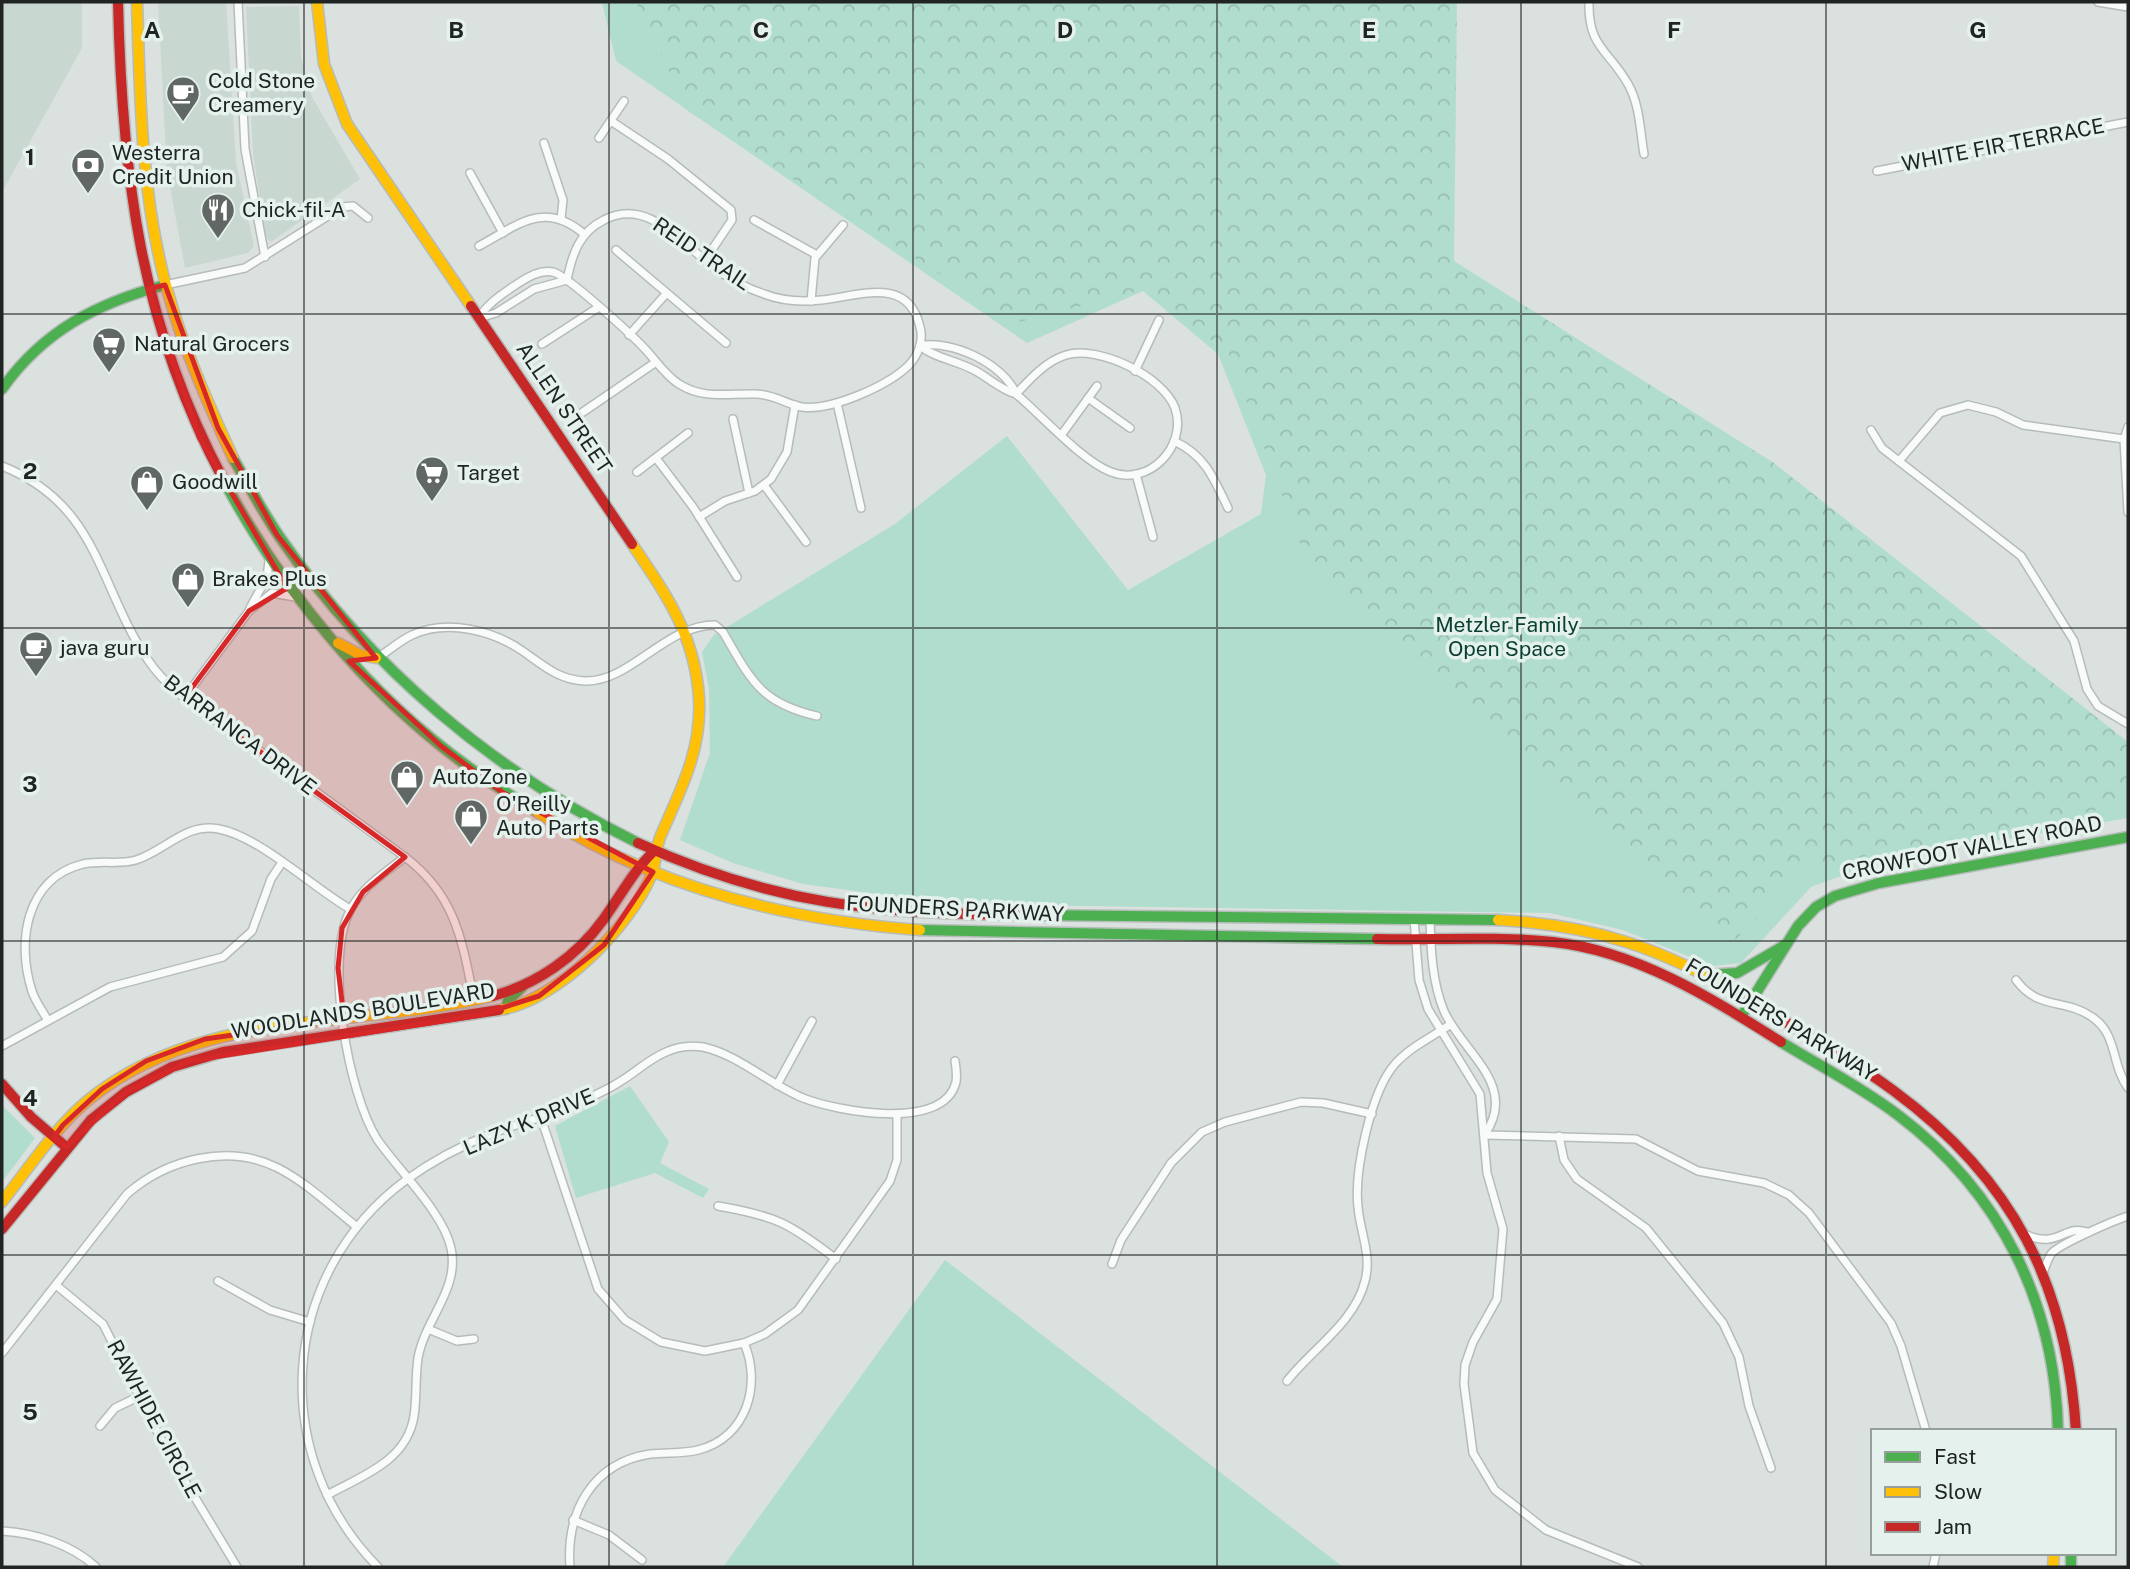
<svg xmlns="http://www.w3.org/2000/svg" width="2130" height="1569" font-family="'Public Sans',sans-serif">
  <defs>
    <pattern id="forest-crowns" width="20" height="18" patternUnits="userSpaceOnUse" patternTransform="scale(1.75)"><rect width="20" height="18" fill="#b1ddce"/><path d="M2 6a3 3 0 1 1 6 0M12 15a3 3 0 1 1 6 0" fill="none" stroke="#98beb1"/></pattern>
  </defs>
  <rect width="100%" height="100%" fill="#dae1de"/>
  <g fill="#c9d7d1">
    <polygon points="2,2 82,2 82,48 2,192"/>
    <polygon points="158,2 299,2 226,3 236,163 254,246 248,253 185,268 167,171"/>
    <polygon points="299,6 301,57 312,97 360,179 271,242 266,237 253,154 246,7"/>
  </g>
  <g fill="#b1ddce">
    <polygon points="602,2 1099,2 2128,752 2128,818 1881,861 1811,887 1741,963 1713,966 1623,930 1550,913 951,904 803,884 733,863 680,840 710,753 709,689 702,652 714,635 895,524 1007,436 1128,590 1261,514 1266,475 1218,354 1143,291 1027,343 616,61"/>
    <polygon points="630,1086 669,1142 660,1163 709,1189 703,1198 655,1173 576,1198 555,1126"/>
    <polygon points="2,1105 35,1138 2,1182"/>
    <polygon points="945,1260 1343,1567 723,1567"/>
  </g>
  <polygon fill="url(#forest-crowns)" points="636,2 1457,2 1454,261 1774,463 2128,742 2128,804 1806,868 1729,946 1308,564 1228,352 1143,290 1015,323 688,111"/>
  <g fill="none" stroke-linecap="round" stroke-linejoin="round">
    <g stroke="#b6bcb9" stroke-width="10">
      <g id="street">
        <polyline points="238,2 245,149 265,257"/>
        <path d="M 1589,2 C 1588,48 1609,50 1628,84 C 1640,105 1640,131 1644,154"/>
        <polyline points="2098,2 2128,7"/>
        <polyline points="611,121 668,159 731,210 732,220 705,260"/>
        <polyline points="599,138 624,101"/>
        <polyline points="544,143 563,200 561,219"/>
        <polyline points="1877,171 2128,122"/>
        <polyline points="470,173 503,233"/>
        <polyline points="754,220 817,255"/>
        <path d="M 479,246 C 518,225 544,200 584,234"/>
        <polyline points="616,250 726,343"/>
        <polyline points="165,285 245,268 342,207 353,206 368,218"/>
        <polyline points="811,301 815,258 843,225"/>
        <path d="M 479,318 C 487,304 501,295 514,286 C 525,279 539,269 553,272 C 568,276 633,336 646,350 C 657,362 666,376 679,384 C 704,400 729,393 756,394 C 773,394 786,404 802,407 C 831,411 887,386 908,366 C 918,356 924,341 920,327 C 908,274 856,297 821,300 C 802,302 782,301 764,294 C 746,288 728,278 713,267 C 682,243 647,197 604,220 C 579,232 572,255 567,280"/>
        <polyline points="479,318 496,313 534,289 567,280"/>
        <polyline points="629,335 666,294"/>
        <polyline points="542,344 599,307"/>
        <path d="M 920,346 C 935,358 954,360 972,369 C 987,376 999,389 1016,394 C 1041,415 1082,461 1111,472 C 1149,487 1188,446 1175,408 C 1163,376 1098,345 1066,355 C 1046,361 1030,379 1016,394"/>
        <path d="M 920,346 C 951,339 1004,364 1016,394"/>
        <polyline points="1135,371 1159,320"/>
        <polyline points="1088,398 1130,428"/>
        <polyline points="837,403 861,508"/>
        <polyline points="583,412 656,362"/>
        <polyline points="733,419 749,493"/>
        <polyline points="1871,430 1882,448 2021,556 2074,641 2087,689 2098,706 2128,724"/>
        <polyline points="1062,434 1097,386"/>
        <polyline points="2124,439 2128,512"/>
        <path d="M 1174,441 C 1205,455 1214,479 1228,508"/>
        <polyline points="656,458 693,507 737,577"/>
        <polyline points="1899,461 1940,413 1968,405 1996,412 2023,425 2124,439 2128,427"/>
        <path d="M 2,466 C 100,505 98,587 148,660 C 171,695 213,717 246,741 C 299,779 352,818 405,857 C 456,896 462,940 474,1000"/>
        <polyline points="637,472 688,433"/>
        <polyline points="1136,474 1153,537"/>
        <polyline points="764,485 806,542"/>
        <polyline points="699,517 725,501 755,491 771,479 787,452 795,405"/>
        <polyline points="250,608 267,577 269,561"/>
        <path d="M 377,658 C 389,651 399,641 412,635 C 447,619 493,630 524,652 C 544,666 559,680 585,681 C 631,682 665,625 715,625 L 723,632 C 751,680 760,703 817,716"/>
        <polyline points="185,697 249,611 272,593 295,597"/>
        <polyline points="1414,919 1419,980 1428,1009 1480,1094 1487,1173 1503,1229 1497,1299 1473,1342 1465,1365 1464,1384 1473,1453 1495,1490 1546,1530 1638,1567"/>
        <path d="M 1430,920 C 1431,950 1432,982 1444,1011 C 1462,1052 1519,1085 1485,1134"/>
        <path d="M 2016,980 C 2039,1011 2065,998 2092,1017 C 2118,1034 2111,1065 2128,1088"/>
        <path d="M 47,1019 C 42,1010 35,1001 32,991 C 16,942 26,878 83,864 C 101,860 119,865 136,860 C 165,851 186,822 219,829 C 260,837 312,887 350,909"/>
        <polyline points="2,1046 110,987 223,957 252,931 271,879 281,864"/>
        <polyline points="777,1085 812,1021"/>
        <polyline points="541,1118 598,1289 625,1320 661,1342 705,1351 744,1343 765,1334 798,1310 890,1181 897,1160 897,1116"/>
        <polyline points="1485,1135 1636,1139 1698,1171 1764,1183 1789,1195 1809,1213 1891,1323 1901,1346 1926,1431"/>
        <polyline points="1559,1136 1564,1160 1577,1179 1646,1228 1723,1323 1739,1357 1749,1406 1771,1468"/>
        <path d="M 718,1206 C 776,1216 789,1223 836,1259"/>
        <path d="M 2027,1235 C 2057,1249 2065,1224 2087,1232"/>
        <polyline points="1112,1264 1121,1240 1171,1163 1202,1132 1225,1122 1301,1102 1323,1103 1372,1114"/>
        <path d="M 2044,1270 C 2046,1265 2048,1259 2051,1254 C 2059,1244 2113,1221 2128,1216"/>
        <polyline points="218,1281 270,1310 310,1322"/>
        <polyline points="56,1285 103,1324 168,1453 237,1567"/>
        <polyline points="428,1329 457,1341 474,1339"/>
        <path d="M 2,1353 L 127,1194 C 167,1159 229,1143 278,1168 C 307,1183 332,1207 357,1227"/>
        <path d="M 1287,1381 C 1312,1349 1355,1322 1365,1281 C 1372,1255 1360,1232 1358,1207 C 1354,1171 1371,1091 1395,1064 C 1410,1047 1432,1037 1451,1024"/>
        <polyline points="100,1426 115,1408 140,1396"/>
        <path d="M 327,1495 C 362,1476 407,1461 414,1416 C 417,1397 415,1378 418,1358 C 425,1319 460,1289 451,1248 C 443,1212 398,1170 377,1139 C 348,1093 325,962 349,913 C 360,888 385,873 405,857"/>
        <polyline points="573,1520 609,1535 642,1560"/>
        <path d="M 2,1531 C 35,1533 71,1544 96,1567"/>
        <path d="M 378,1567 C 267,1455 279,1274 406,1180 C 431,1162 463,1145 491,1134 C 518,1123 546,1117 573,1105 C 589,1098 606,1091 621,1081 C 636,1072 649,1059 666,1052 C 677,1047 690,1045 703,1047 C 739,1055 769,1084 803,1098 C 836,1111 944,1132 956,1082 C 957,1076 956,1067 955,1061"/>
        <path d="M 570,1567 C 566,1512 592,1463 650,1454 C 666,1452 683,1454 698,1450 C 747,1438 762,1384 744,1343"/>
        <polyline points="1933,1567 1936,1553"/>
      </g>
    </g>
    <g stroke="#b6bcb9" stroke-width="13">
      <g id="fast">
        <path d="M 2,389 C 43,331 97,303 165,285"/>
        <path d="M 233,458 C 248,484 262,511 279,536 C 370,668 494,772 638,843"/>
        <path d="M 223,479 C 282,590 367,694 470,768 C 491,784 514,797 537,812"/>
        <polyline points="1026,915 1498,920"/>
        <polyline points="920,930 1377,939"/>
        <polyline points="1707,975 1737,973 1785,945"/>
        <polyline points="506,1009 508,1001 523,986"/>
        <polyline points="1741,1017 1798,926 1816,907 1835,896 1879,883 2128,837"/>
        <path d="M 1781,1042 C 1820,1066 1861,1087 1898,1115 C 2001,1193 2055,1303 2058,1431"/>
        <polyline points="2071,1553 2071,1567"/>
      </g>
    </g>
    <g stroke="#b6bcb9" stroke-width="13">
      <g id="slow">
        <path d="M 137,2 C 140,98 141,196 167,289 C 183,348 208,403 233,458"/>
        <polyline points="317,2 324,64 347,124 471,306"/>
        <polyline points="338,643 361,655 376,658"/>
        <path d="M 537,812 C 651,886 785,920 920,930"/>
        <path d="M 1498,920 C 1594,925 1663,948 1745,998"/>
        <path d="M 499,1010 C 557,1001 629,928 651,876 C 657,863 655,848 661,835 C 681,789 702,750 699,698 C 695,635 666,594 632,544"/>
        <path d="M 2,1202 C 29,1168 54,1129 87,1101 C 203,1006 357,1030 493,996"/>
        <polyline points="2053,1567 2054,1553"/>
      </g>
    </g>
    <g stroke="#b6bcb9" stroke-width="13">
      <g id="jam">
        <path d="M 118,2 C 122,176 140,323 223,479"/>
        <polyline points="471,306 632,544"/>
        <path d="M 638,843 C 775,905 877,914 1026,915"/>
        <path d="M 1377,939 C 1435,940 1496,936 1553,942 C 1637,951 1711,998 1781,1042"/>
        <path d="M 493,996 C 537,984 576,957 603,920 C 620,897 633,871 654,851"/>
        <path d="M 1745,998 C 1795,1028 1848,1057 1894,1091 C 2013,1179 2067,1285 2076,1431"/>
        <polyline points="2,1084 31,1117 66,1147"/>
        <polyline points="2,1229 91,1120 126,1092 172,1067 223,1052 499,1010"/>
      </g>
    </g>
    <use href="#street" stroke="#f9fafa" stroke-width="7"/>
    <use href="#fast" stroke="#4caf50" stroke-width="10"/>
    <use href="#slow" stroke="#ffc107" stroke-width="10"/>
    <use href="#jam" stroke="#c62828" stroke-width="10"/>
  </g>
  <path fill="#d62828" fill-opacity="0.2" stroke="#d62828" stroke-width="5" stroke-linejoin="round" d="M 165,285 L 218,428 L 277,535 L 376,658 L 349,661 L 441,746 L 502,792 L 653,872 L 604,945 L 539,996 L 480,1015 L 189,1061 L 126,1092 L 66,1147 L 54,1137 L 63,1125 L 102,1089 L 146,1061 L 205,1039 L 344,1019 L 338,968 L 342,928 L 363,892 L 405,857 L 185,697 L 249,611 L 287,588 L 199,437 L 148,289 Z"/>
  <path fill="none" stroke="#202523" stroke-width="2" stroke-opacity="0.55" d="M 304,2 L 304,1567M 609,2 L 609,1567M 913,2 L 913,1567M 1217,2 L 1217,1567M 1521,2 L 1521,1567M 1826,2 L 1826,1567M 2,314 L 2128,314M 2,628 L 2128,628M 2,941 L 2128,941M 2,1255 L 2128,1255"/>
  <defs>
    <g id="cafe-pin" transform="scale(1.75)"><path d="M0 17L-7.5 6A9.5 9.5 0 1 1 7.5 6Z" fill="#616764" stroke="#e4f1ec"/><path d="M-5.5-4.5H6V0H3Q3 3.5 0 3.5H-2.5Q-5.5 3.5-5.5 0ZM3-3.2v2h1.7v-2ZM-6 4.5H4V6H-6Z" fill="#fff"/></g>
    <g id="bank-pin" transform="scale(1.75)"><path d="M0 17L-7.5 6A9.5 9.5 0 1 1 7.5 6Z" fill="#616764" stroke="#e4f1ec"/><path d="M-6-4H6V4H-6ZM0-2.3a2.3 2.3 0 1 0 0 4.6a2.3 2.3 0 1 0 0-4.6Z" fill="#fff"/></g>
    <g id="restaurant-pin" transform="scale(1.75)"><path d="M0 17L-7.5 6A9.5 9.5 0 1 1 7.5 6Z" fill="#616764" stroke="#e4f1ec"/><path d="M-5-6h1v4h1v-4h1v4h1v-4h1v5L-1.5 .5V6h-2V.5L-5-1ZM5-6V6H3V1.5H1.5Q1.5-4 5-6Z" fill="#fff"/></g>
    <g id="supermarket-pin" transform="scale(1.75)"><path d="M0 17L-7.5 6A9.5 9.5 0 1 1 7.5 6Z" fill="#616764" stroke="#e4f1ec"/><path d="M-6-5.5h2.5l.6 2H6L4.5 2H-2.5L-4.4-4H-6ZM-1.5 3.2a1.3 1.3 0 1 0 .1 0ZM3 3.2a1.3 1.3 0 1 0 .1 0Z" fill="#fff"/></g>
    <g id="shop-pin" transform="scale(1.75)"><path d="M0 17L-7.5 6A9.5 9.5 0 1 1 7.5 6Z" fill="#616764" stroke="#e4f1ec"/><path d="M-5-2.5h2.3a2.7 3.5 0 0 1 5.4 0H5L5.5 6h-11ZM-1.5-2.5h3a1.5 2.3 0 0 0-3 0Z" fill="#fff"/></g>
  </defs>
  <g fill-rule="evenodd">
    <use href="#cafe-pin" x="183" y="93"/>
    <use href="#bank-pin" x="88" y="165"/>
    <use href="#restaurant-pin" x="218" y="210"/>
    <use href="#supermarket-pin" x="109" y="344"/>
    <use href="#supermarket-pin" x="432" y="473"/>
    <use href="#shop-pin" x="147" y="482"/>
    <use href="#shop-pin" x="188" y="579"/>
    <use href="#cafe-pin" x="36" y="648"/>
    <use href="#shop-pin" x="407" y="777"/>
    <use href="#shop-pin" x="471" y="816"/>
  </g>
  <g text-anchor="middle" stroke-width="7" stroke-linejoin="round" paint-order="stroke">
    <g font-size="21" fill="#202523" stroke="#e4f1ec" text-anchor="start">
      <text x="208" y="88">Cold Stone<tspan x="208" dy="24">Creamery</tspan></text>
      <text x="112" y="160">Westerra<tspan x="112" dy="24">Credit Union</tspan></text>
      <text x="242" y="217">Chick-fil-A</text>
      <text x="134" y="351">Natural Grocers</text>
      <text x="457" y="480">Target</text>
      <text x="172" y="489">Goodwill</text>
      <text x="212" y="586">Brakes Plus</text>
      <text x="60" y="655">java guru</text>
      <text x="432" y="784">AutoZone</text>
      <text x="496" y="811">O'Reilly<tspan x="496" dy="24">Auto Parts</tspan></text>
    </g>
    <g font-size="21" fill="#202523" stroke="#e4f1ec">
      <text transform="translate(2003 145) rotate(-11)" y="7">WHITE FIR TERRACE</text>
      <text transform="translate(702 254) rotate(34)" y="7">REID TRAIL</text>
      <text transform="translate(564 408) rotate(56)" y="7">ALLEN STREET</text>
      <text transform="translate(240 735) rotate(37)" y="7">BARRANCA DRIVE</text>
      <text transform="translate(1972 848) rotate(-11)" y="7">CROWFOOT VALLEY ROAD</text>
      <text transform="translate(955 909) rotate(3)" y="7">FOUNDERS PARKWAY</text>
      <text transform="translate(363 1011) rotate(-9)" y="7">WOODLANDS BOULEVARD</text>
      <text transform="translate(1781 1020) rotate(31)" y="7">FOUNDERS PARKWAY</text>
      <text transform="translate(529 1122) rotate(-23)" y="7">LAZY K DRIVE</text>
      <text transform="translate(154 1419) rotate(62)" y="7">RAWHIDE CIRCLE</text>
    </g>
    <g font-size="21" fill="#0a3f31" stroke="#e4f1ec">
      <text x="1507" y="632">Metzler Family<tspan x="1507" dy="24">Open Space</tspan></text>
    </g>
  </g>
  <g font-size="23" text-anchor="middle" font-weight="bold" fill="#202523" stroke="#e4f1ec" stroke-width="7" stroke-linejoin="round" paint-order="stroke">
    <text x="152" y="38">A</text>
    <text x="456" y="38">B</text>
    <text x="761" y="38">C</text>
    <text x="1065" y="38">D</text>
    <text x="1369" y="38">E</text>
    <text x="1674" y="38">F</text>
    <text x="1978" y="38">G</text>
    <text x="30" y="165">1</text>
    <text x="30" y="479">2</text>
    <text x="30" y="792">3</text>
    <text x="30" y="1106">4</text>
    <text x="30" y="1420">5</text>
  </g>
  <rect width="2130" height="1569" fill="none" stroke="#202523" stroke-width="7"/>
  <rect x="1871" y="1429" width="245" height="126" fill="#e4f1ec" stroke="#969f9c" stroke-width="2"/>
  <rect x="1885" y="1452" width="35" height="10" fill="#4caf50" stroke="#969f9c" stroke-width="2"/>
  <text x="1934" y="1464" font-size="21" fill="#202523">Fast</text>
  <rect x="1885" y="1487" width="35" height="10" fill="#ffc107" stroke="#969f9c" stroke-width="2"/>
  <text x="1934" y="1499" font-size="21" fill="#202523">Slow</text>
  <rect x="1885" y="1522" width="35" height="10" fill="#c62828" stroke="#969f9c" stroke-width="2"/>
  <text x="1934" y="1534" font-size="21" fill="#202523">Jam</text>
</svg>
